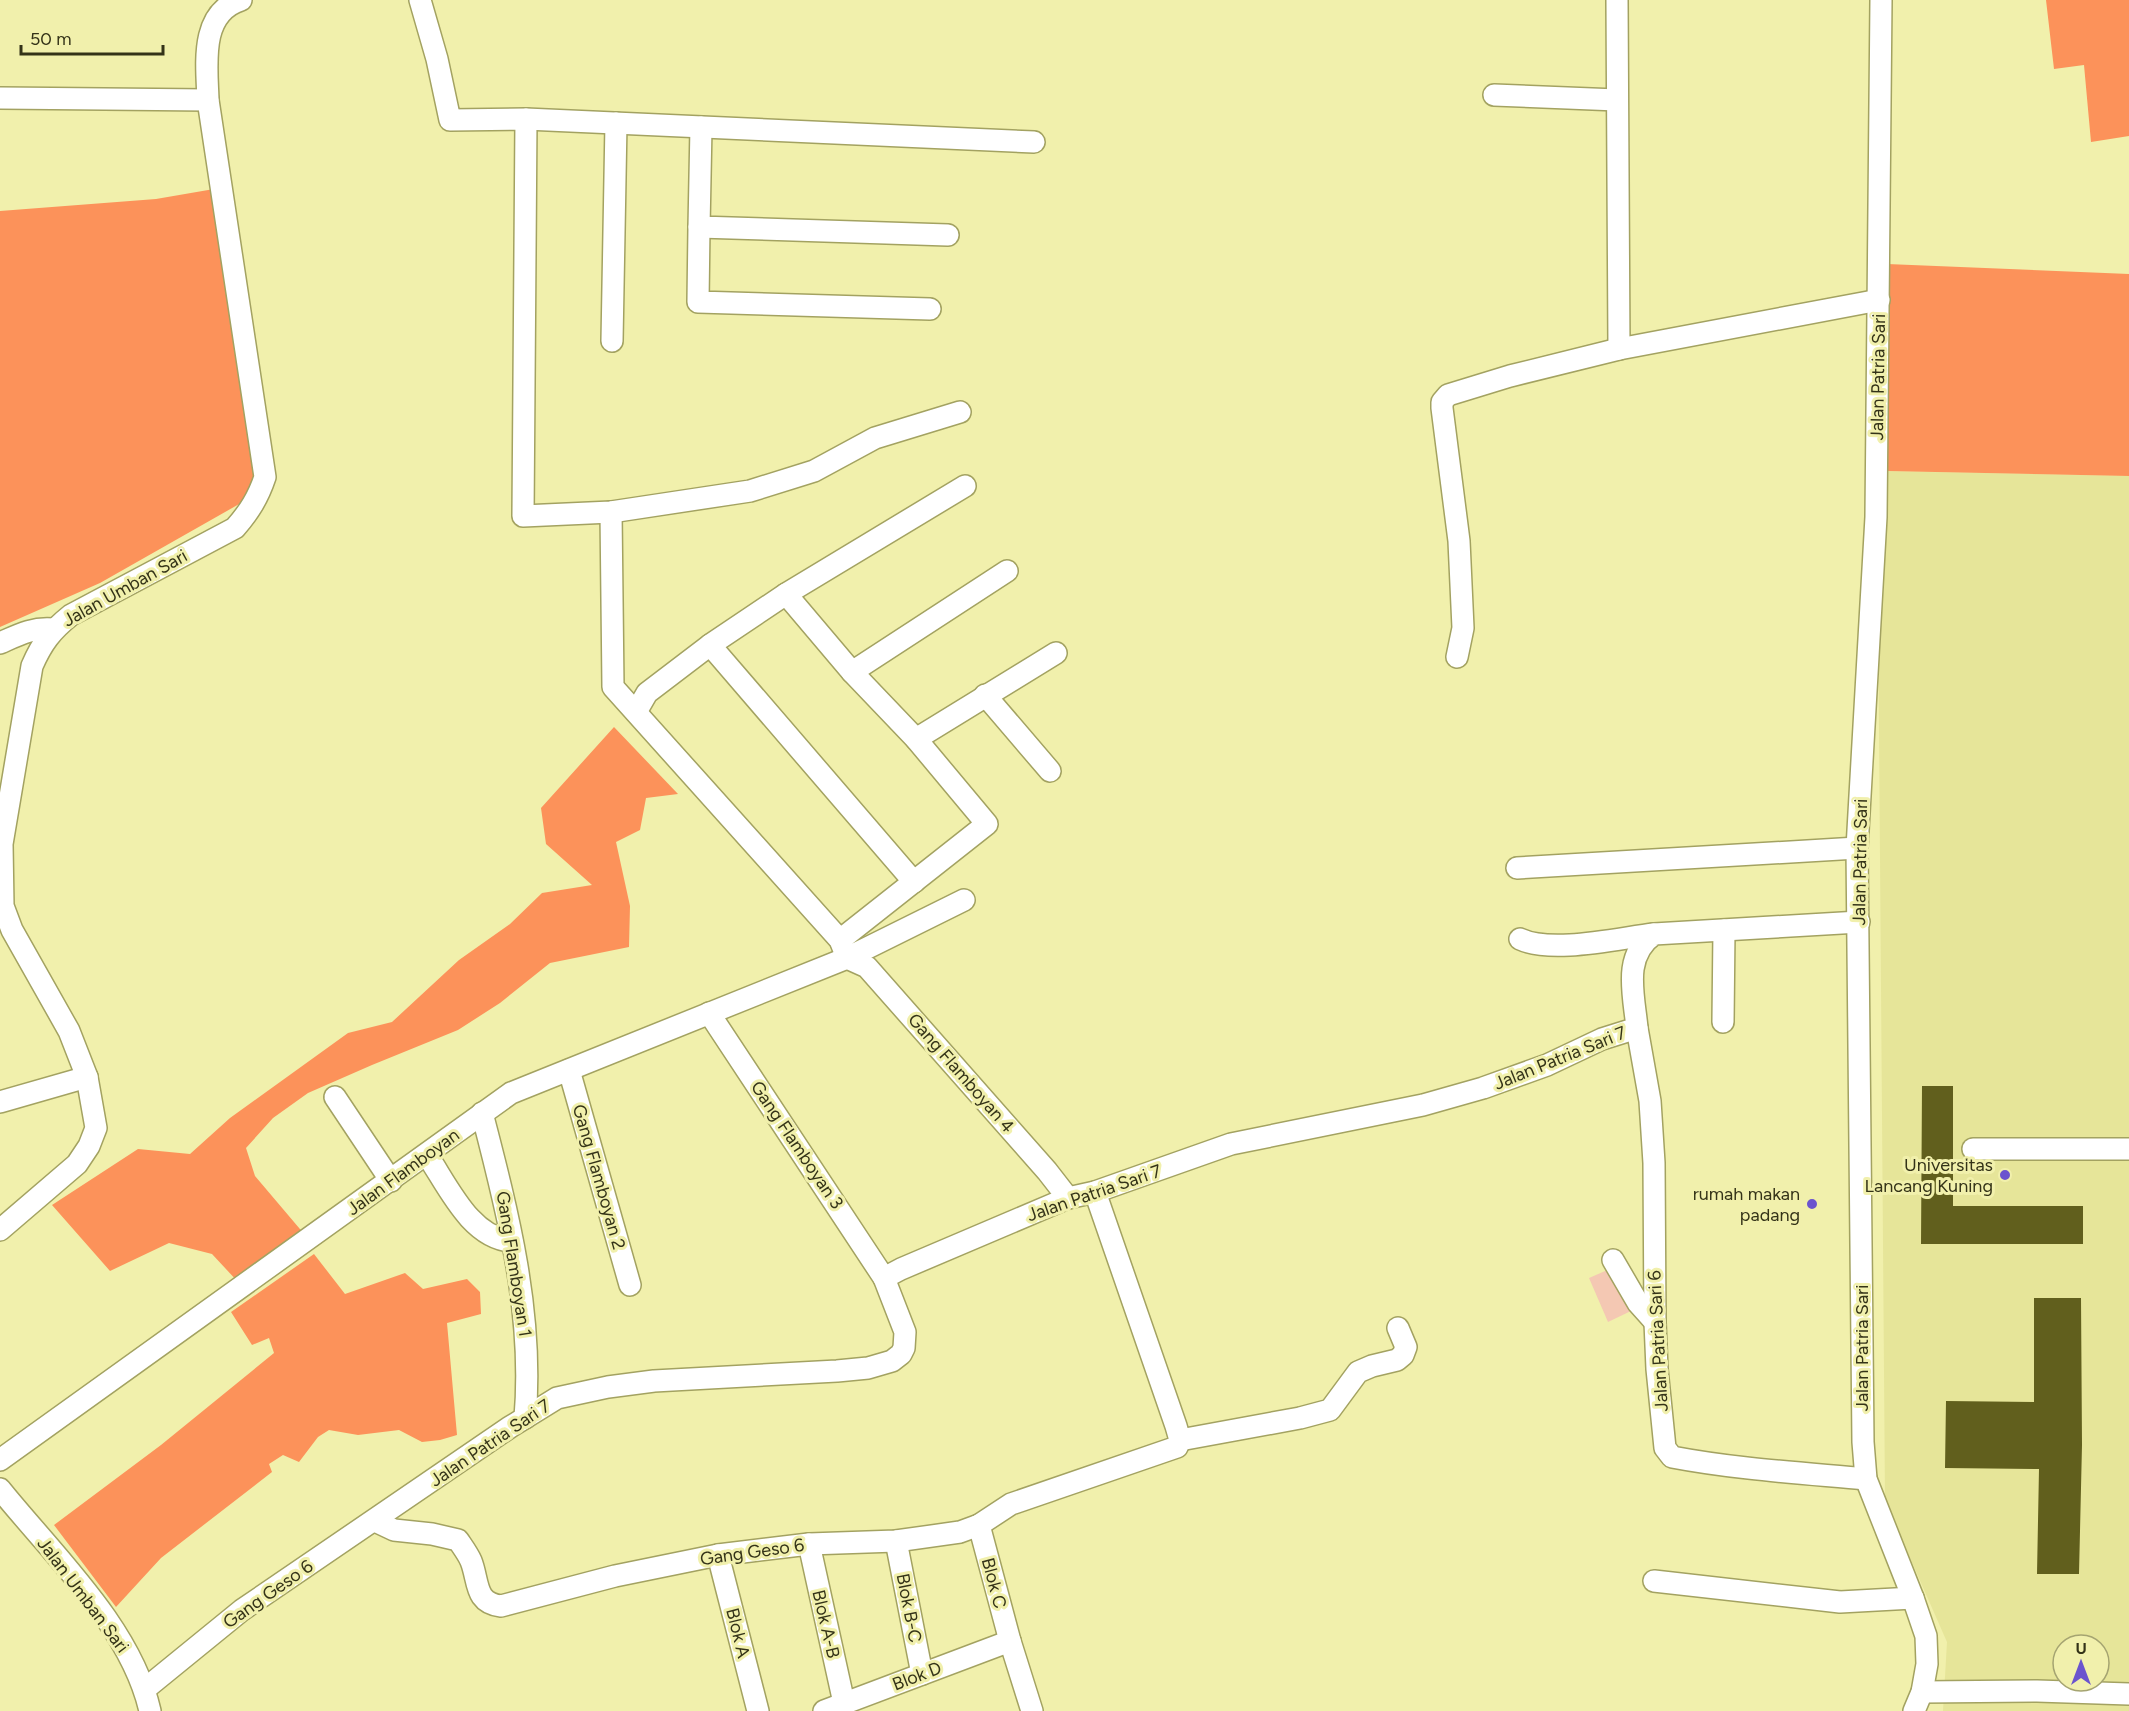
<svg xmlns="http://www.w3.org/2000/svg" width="2129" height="1711" font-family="Figtree,sans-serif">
  <rect width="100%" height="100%" fill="#f1f0ac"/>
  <path fill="#e6e599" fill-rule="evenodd" d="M 1877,471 L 2129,476 L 2129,1711 L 1943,1711 L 1947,1642 L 1885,1501 ZM 2063,1645 L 2099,1645 L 2099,1681 L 2063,1681 Z"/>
  <polygon fill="#f4c8b3" points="1612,1268 1631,1311 1608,1322 1589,1278"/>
  <g fill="#fc925a">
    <polygon points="2046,0 2129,0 2129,136 2091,142 2084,65 2054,69"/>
    <polygon points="214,189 255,461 254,480 248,499 100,583 0,627 0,211 156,199"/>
    <polygon points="1887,264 2129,274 2129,476 1886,471"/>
    <polygon points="614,727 678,794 646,798 640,830 616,842 630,906 629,947 550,963 500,1003 458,1030 372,1065 308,1093 273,1118 246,1148 255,1176 305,1235 239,1283 212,1254 169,1243 110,1271 52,1205 138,1149 190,1154 230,1118 348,1033 392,1022 459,960 510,924 542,893 592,885 546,844 541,808"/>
    <polygon points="314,1254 345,1294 405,1273 423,1289 467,1279 480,1292 481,1314 447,1323 457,1435 440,1440 422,1442 399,1430 358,1435 329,1430 318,1437 299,1462 283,1455 269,1464 272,1472 161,1558 116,1607 54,1525 161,1445 274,1353 269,1338 252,1345 231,1312"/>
  </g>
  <g fill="#615f1d">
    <polygon points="1922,1086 1953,1086 1953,1206 2083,1206 2083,1244 1921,1244"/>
    <polygon points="2034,1298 2081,1298 2082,1445 2079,1574 2037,1574 2039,1469 1945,1468 1946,1401 2034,1402"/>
  </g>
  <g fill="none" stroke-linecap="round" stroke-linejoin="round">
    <g stroke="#a3a261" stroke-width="24">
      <g id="minor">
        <polyline points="420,0 437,59 450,120 526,119 523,516 611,512 750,491 814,471 875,438 960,412"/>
        <polyline points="1617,0 1619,349"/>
        <polyline points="1881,0 1876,517 1857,848 1863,1442 1866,1479 1913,1598 1926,1636 1927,1664 1922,1692 1914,1711"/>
        <polyline points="1494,95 1617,100"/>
        <polyline points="0,98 208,100"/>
        <polyline points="526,119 1034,142"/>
        <polyline points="701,127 699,227 948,235"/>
        <polyline points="699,227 698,302 930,309"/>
        <polyline points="612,341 616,123"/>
        <polyline points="611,512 613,687 840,940 847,958"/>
        <polyline points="786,594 852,672 916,739 987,824 840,940"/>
        <path d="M 0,643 C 18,635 33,627 53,629"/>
        <polyline points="710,645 914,882"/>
        <polyline points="1457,657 1463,628 1459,541 1442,408 1442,402 1448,395 1510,376 1619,349 1879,300"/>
        <polyline points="852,672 1007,571"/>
        <polyline points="985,695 1050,771"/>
        <polyline points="636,712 647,693 710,645 786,594 965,486"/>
        <polyline points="916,739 1056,653"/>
        <polyline points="1517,868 1857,848"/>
        <path d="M 1520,939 C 1552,954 1619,938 1654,934"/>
        <polyline points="847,958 867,967 1047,1171 1068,1198"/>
        <polyline points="709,1013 884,1278"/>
        <polyline points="1723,1022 1724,930"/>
        <path d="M 1637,1028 L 1650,1101 L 1654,1163 L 1655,1322 L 1657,1369 L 1665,1448 L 1672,1457 C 1735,1469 1801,1473 1866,1479"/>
        <polyline points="569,1070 630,1285"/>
        <polyline points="335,1097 391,1181"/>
        <polyline points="0,1102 87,1077"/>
        <path d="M 482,1113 C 508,1213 534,1314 525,1418"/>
        <polyline points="1973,1149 2129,1149"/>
        <path d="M 427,1155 C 448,1186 471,1239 512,1241"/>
        <path d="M 0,1230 L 77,1164 L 89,1146 L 96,1128 L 87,1077 L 69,1031 L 12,930 L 3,906 L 2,844 L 32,666 C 42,643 51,631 71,615 L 235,528 C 249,512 258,498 265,477 L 208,100 C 207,66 199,13 241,0"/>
        <polyline points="1613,1260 1638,1303 1655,1322"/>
        <polyline points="1180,1440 1300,1418 1330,1410 1358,1372 1372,1366 1397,1360 1403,1355 1406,1347 1398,1328"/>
        <polyline points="0,1460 511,1093 847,958 964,900"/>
        <path d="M 0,1489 C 53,1555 131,1627 150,1711"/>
        <path d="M 375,1521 L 394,1530 L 432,1534 L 458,1540 C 462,1546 468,1554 471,1561 C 479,1581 474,1603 501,1606 L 615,1576 L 718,1555 L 809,1544 L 896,1541 L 960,1532 L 979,1525 L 1011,1504 L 1177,1447 L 1180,1440 L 1176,1426 L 1095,1192"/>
        <polyline points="979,1525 1010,1641 1032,1711"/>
        <polyline points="896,1541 922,1674"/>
        <polyline points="809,1544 844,1703"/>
        <polyline points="718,1555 758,1711"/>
        <polyline points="1654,1581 1840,1602 1913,1598"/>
        <path d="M 145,1689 L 242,1610 L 510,1427 L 557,1398 L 608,1387 L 654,1381 L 837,1371 L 868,1368 L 892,1361 L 901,1354 L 904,1348 L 905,1332 L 884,1278 L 901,1269 L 1068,1198 L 1095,1192 L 1231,1144 L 1423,1105 L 1483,1088 L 1547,1065 L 1602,1039 L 1637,1028 C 1634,995 1622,956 1654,934 L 1859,922"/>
        <polyline points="1922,1692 2037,1691 2129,1694"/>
        <polyline points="824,1711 1010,1641"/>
      </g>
    </g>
    <use href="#minor" stroke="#fff" stroke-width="21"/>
  </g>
  <g fill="#6b54ce" stroke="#f1f0ac" stroke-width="2">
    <circle cx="2005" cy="1175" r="6"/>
    <circle cx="1812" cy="1204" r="6"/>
  </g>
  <g text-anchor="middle" stroke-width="6" stroke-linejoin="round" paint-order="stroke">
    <g font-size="18" fill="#343318" stroke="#f1f0ac">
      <text transform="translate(1878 377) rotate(-89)" y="6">Jalan Patria Sari</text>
      <text transform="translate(125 588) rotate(-29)" y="6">Jalan Umban Sari</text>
      <text transform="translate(1860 862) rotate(-89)" y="6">Jalan Patria Sari</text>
      <text transform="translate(1560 1058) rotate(-22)" y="6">Jalan Patria Sari 7</text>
      <text transform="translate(961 1073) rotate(49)" y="6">Gang Flamboyan 4</text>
      <text transform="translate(797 1145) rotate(56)" y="6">Gang Flamboyan 3</text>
      <text transform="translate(403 1172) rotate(-36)" y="6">Jalan Flamboyan</text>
      <text transform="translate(599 1177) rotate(74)" y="6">Gang Flamboyan 2</text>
      <text transform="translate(1094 1193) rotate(-19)" y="6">Jalan Patria Sari 7</text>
      <text transform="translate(514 1264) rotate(81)" y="6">Gang Flamboyan 1</text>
      <text transform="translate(1658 1341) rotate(-93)" y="6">Jalan Patria Sari 6</text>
      <text transform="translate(1862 1348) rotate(-90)" y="6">Jalan Patria Sari</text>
      <text transform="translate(490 1443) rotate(-34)" y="6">Jalan Patria Sari 7</text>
      <text transform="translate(752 1552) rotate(-8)" y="6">Gang Geso 6</text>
      <text transform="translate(994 1583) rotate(75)" y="6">Blok C</text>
      <text transform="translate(268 1594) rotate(-35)" y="6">Gang Geso 6</text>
      <text transform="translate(83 1595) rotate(53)" y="6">Jalan Umban Sari</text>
      <text transform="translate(909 1608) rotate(79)" y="6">Blok B-C</text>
      <text transform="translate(826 1624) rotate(77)" y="6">Blok A-B</text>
      <text transform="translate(738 1633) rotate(76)" y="6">Blok A</text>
      <text transform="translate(917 1676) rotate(-21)" y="6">Blok D</text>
    </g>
    <g font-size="18" fill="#343318" stroke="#f1f0ac" text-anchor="end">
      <text x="1993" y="1171">Universitas<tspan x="1993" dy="21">Lancang Kuning</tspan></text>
      <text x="1800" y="1200">rumah makan<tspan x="1800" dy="21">padang</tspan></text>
    </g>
  </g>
  <g transform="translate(2081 1663)"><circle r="28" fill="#f1f0ac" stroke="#a5a471" stroke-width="1.5"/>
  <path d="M0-4.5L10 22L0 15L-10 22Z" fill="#6b54ce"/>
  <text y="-9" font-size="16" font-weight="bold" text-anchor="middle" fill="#343318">U</text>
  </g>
  <path d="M21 45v9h142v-9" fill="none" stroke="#343318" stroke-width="3"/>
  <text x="30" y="45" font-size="18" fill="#343318" stroke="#f1f0ac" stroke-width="4.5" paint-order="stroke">50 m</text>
</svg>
